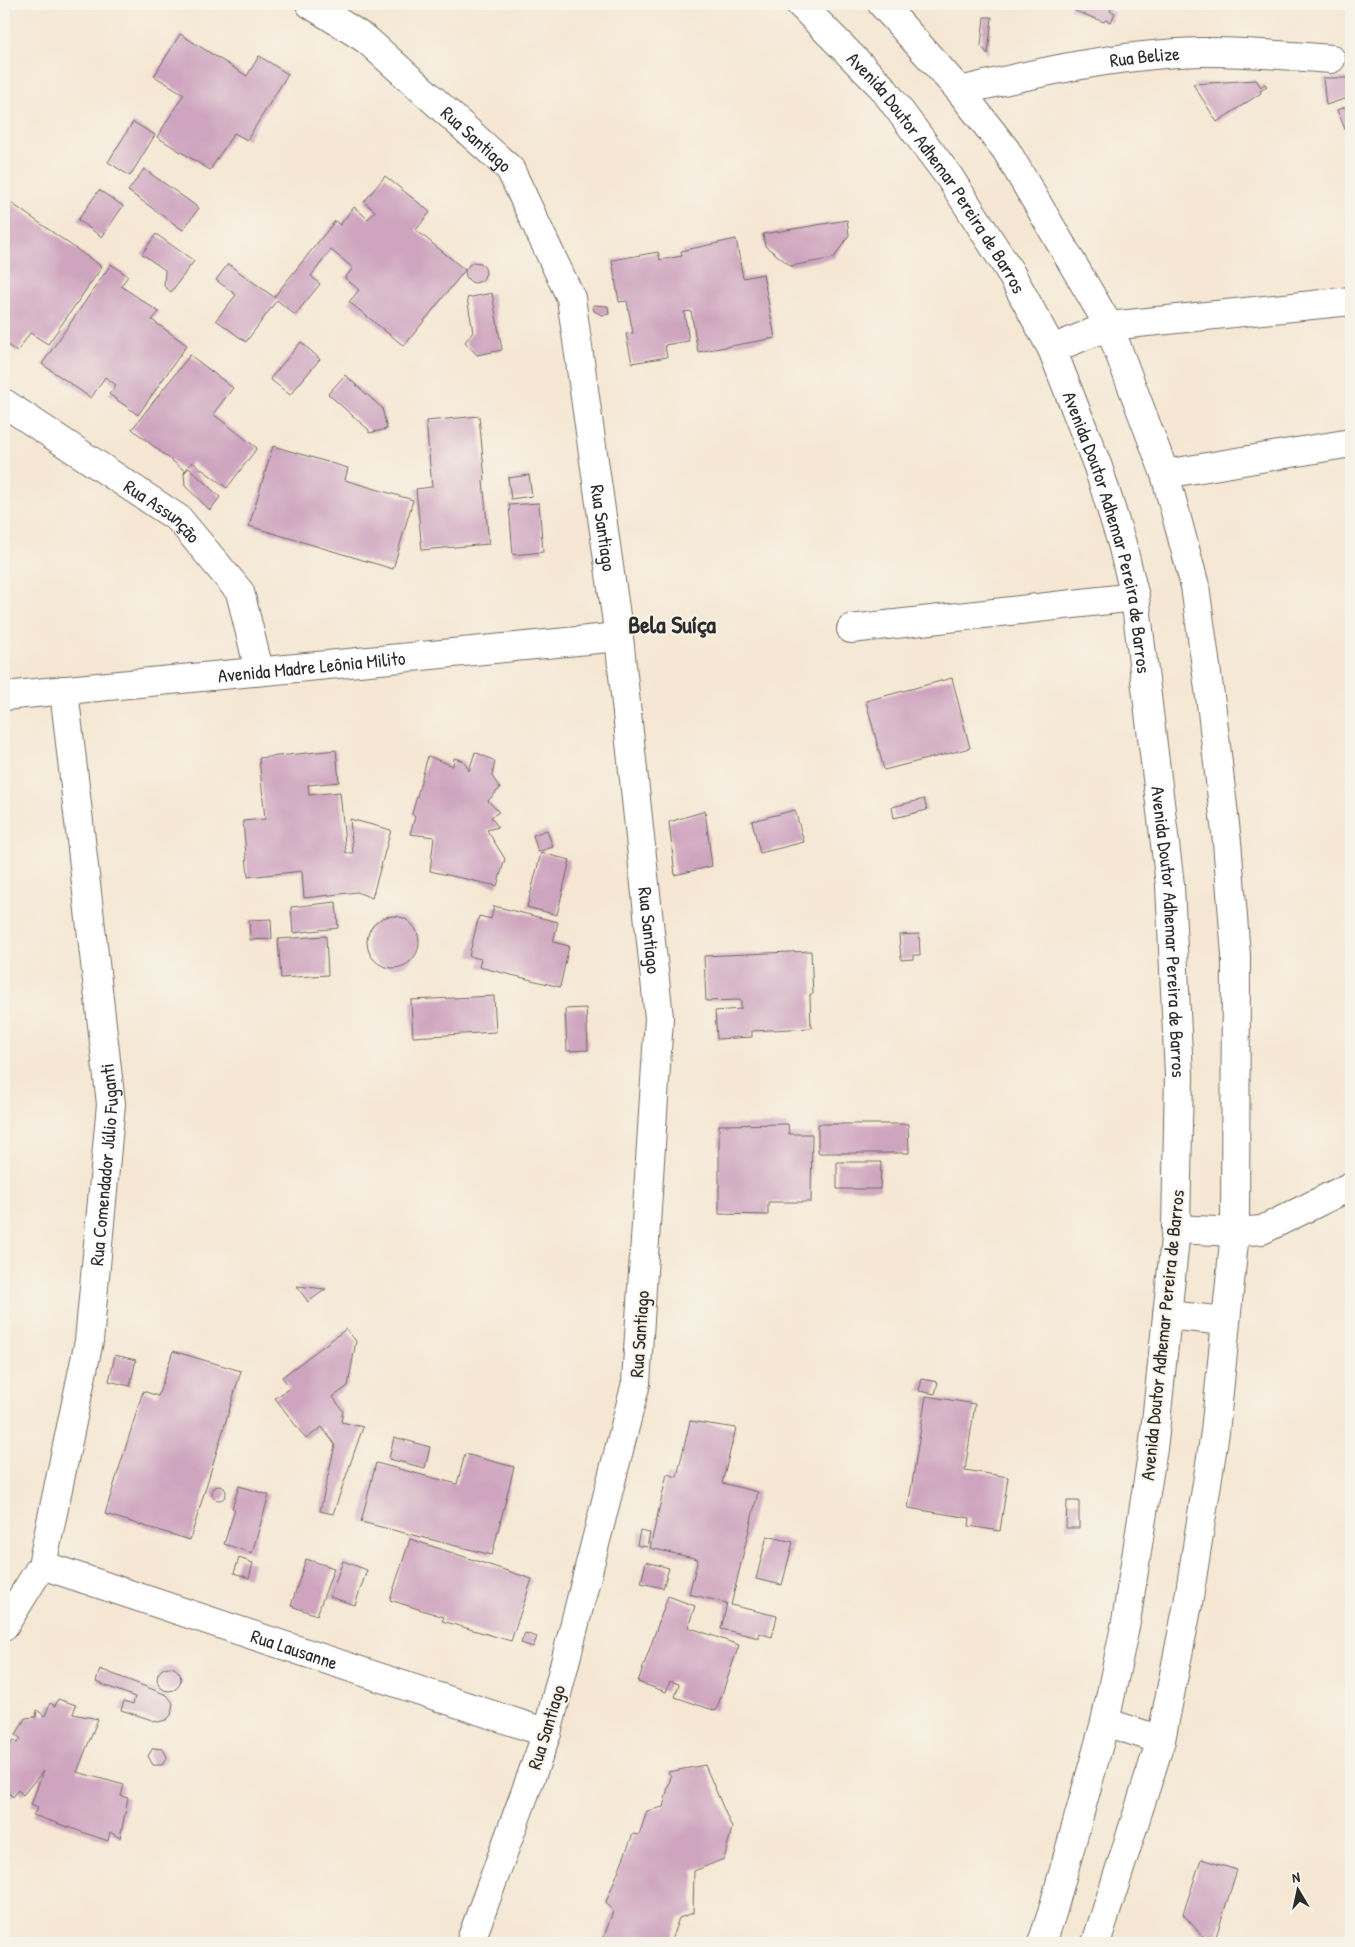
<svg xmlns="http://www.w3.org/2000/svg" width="1355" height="1947" font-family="'Patrick Hand',sans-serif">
  <rect width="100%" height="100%" fill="#f7f3e8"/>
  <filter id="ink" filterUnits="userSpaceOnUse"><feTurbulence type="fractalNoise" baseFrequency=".02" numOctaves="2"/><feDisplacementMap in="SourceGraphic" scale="10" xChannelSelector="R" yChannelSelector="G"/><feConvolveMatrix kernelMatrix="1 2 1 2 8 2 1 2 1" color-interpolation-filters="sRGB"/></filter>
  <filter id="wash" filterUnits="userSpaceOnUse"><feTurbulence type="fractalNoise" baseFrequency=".0096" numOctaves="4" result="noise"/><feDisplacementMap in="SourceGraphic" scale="20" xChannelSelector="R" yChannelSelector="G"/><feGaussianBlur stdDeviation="1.12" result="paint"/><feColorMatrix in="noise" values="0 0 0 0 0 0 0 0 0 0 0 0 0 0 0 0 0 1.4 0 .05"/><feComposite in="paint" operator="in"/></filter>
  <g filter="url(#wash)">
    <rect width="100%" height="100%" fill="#f5e7d3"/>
    <g id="blocks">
      <g fill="#cea4bf">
        <polygon points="1072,4 1113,4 1110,11 1115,13 1111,22 1105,20 1104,22 1070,9"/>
        <polygon points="1345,4 1351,4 1351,11 1343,6"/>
        <polygon points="984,17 992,17 988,54 981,46"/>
        <polygon points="180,34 247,76 259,56 288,74 247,140 234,133 210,170 157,137 184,94 154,76"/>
        <polygon points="1323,78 1351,78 1351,97 1326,105"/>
        <polygon points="1256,80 1261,87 1265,84 1267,87 1260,91 1261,93 1217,122 1193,84"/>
        <polygon points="1351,105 1351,143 1337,110"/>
        <polygon points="133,122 155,135 130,176 108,162"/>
        <polygon points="144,169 199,208 183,230 128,191"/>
        <polygon points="385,176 430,212 416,230 465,270 472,262 481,263 485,268 486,273 483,280 476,283 471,282 466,277 465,270 404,346 349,302 359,290 345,278 353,268 331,250 311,276 320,284 295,315 277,300 246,342 216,320 236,295 216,280 228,264 274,297 335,221 340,225 354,207 368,219 375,211 364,202"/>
        <polygon points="99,190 123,206 102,237 78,220"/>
        <polygon points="4,198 102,267 48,344 30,333 17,352 4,342"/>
        <polygon points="847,220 849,235 834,258 791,266 765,246 763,234"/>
        <polygon points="156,234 194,261 171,292 164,286 165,270 142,254"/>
        <polygon points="736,239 743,278 763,274 775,338 698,352 691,311 684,312 689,341 665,345 667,357 632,363 626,334 633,333 627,301 619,302 612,260 658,252 660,260 682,256 681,251"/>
        <polygon points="111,264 128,276 121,286 159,312 152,320 187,345 138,415 109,394 116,385 105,377 91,398 42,364"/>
        <polygon points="492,293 502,350 477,355 465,342 473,332 467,298"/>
        <polygon points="593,305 608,306 609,314 602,315 594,311"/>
        <polygon points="301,342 320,359 290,395 270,379"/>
        <polygon points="190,355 233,388 213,414 257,448 227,488 192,462 185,471 132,429"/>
        <polygon points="345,375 382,408 387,429 369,433 369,430 328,394"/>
        <polygon points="479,416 485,480 483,481 489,544 422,550 416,489 432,487 426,421"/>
        <polygon points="273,446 348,468 345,480 413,500 393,569 249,526"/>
        <polygon points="189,468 220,497 210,510 185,486 184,473"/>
        <polygon points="529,475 532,496 511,499 508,478"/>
        <polygon points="539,503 543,552 513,555 509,505"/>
        <polygon points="952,678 970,748 884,770 866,701"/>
        <polygon points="336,750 339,782 308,785 309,795 340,792 346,853 353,853 350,819 391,830 372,898 357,892 304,898 302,871 248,877 243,821 265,819 259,758"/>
        <polygon points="475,752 495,761 492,776 500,788 488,801 499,812 491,817 498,827 487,830 505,859 497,886 430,871 434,837 410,834 415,817 412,814 428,756 453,766 454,758 464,761 469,771"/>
        <polygon points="924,799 927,810 894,818 892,807"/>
        <polygon points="795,810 804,842 760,853 752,821"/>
        <polygon points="705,811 712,866 675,875 669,822"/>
        <polygon points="547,830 553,847 538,852 533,835"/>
        <polygon points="541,853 570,860 557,915 527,907"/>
        <polygon points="336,902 338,928 293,933 291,907"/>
        <polygon points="494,906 558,922 553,942 569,946 560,987 479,967 481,959 469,956 479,916 491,919"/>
        <circle cx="393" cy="942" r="26"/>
        <polygon points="271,919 272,939 250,940 249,920"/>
        <polygon points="919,934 920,955 913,955 913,959 901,960 899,935"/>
        <polygon points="326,936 328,975 281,978 278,939"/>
        <polygon points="811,951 813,994 810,994 811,1028 752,1031 752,1037 717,1039 715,1011 741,1009 741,1000 706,1001 704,956"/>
        <polygon points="494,996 496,1032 413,1037 411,1000"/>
        <polygon points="586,1008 588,1050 567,1051 565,1009"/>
        <polygon points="788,1124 789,1134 812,1134 811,1202 768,1202 768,1215 719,1214 719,1125"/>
        <polygon points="818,1124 908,1124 909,1153 818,1153"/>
        <polygon points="837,1162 881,1162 880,1189 837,1189"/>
        <polygon points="297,1286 326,1289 308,1302"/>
        <polygon points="346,1329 356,1341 348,1386 333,1397 343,1411 341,1422 363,1427 333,1514 320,1511 335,1445 322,1427 306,1439 275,1398 290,1388 282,1377"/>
        <polygon points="173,1351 241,1371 190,1540 105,1514 143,1391 158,1396"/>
        <polygon points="115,1355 136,1360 130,1386 109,1381"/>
        <polygon points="922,1379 938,1382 935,1394 919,1391"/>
        <polygon points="926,1396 975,1404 965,1470 1008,1477 1000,1531 969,1526 970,1518 908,1508"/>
        <polygon points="690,1421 736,1428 722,1483 758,1492 731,1605 777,1616 772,1637 759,1633 759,1638 721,1629 727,1603 689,1594 698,1559 650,1548 667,1474 677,1477"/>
        <polygon points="394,1437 430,1447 425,1468 389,1459"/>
        <polygon points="465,1454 514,1467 492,1555 361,1522 376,1463 457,1484"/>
        <circle cx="219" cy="1493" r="7"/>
        <polygon points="239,1486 269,1495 252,1553 224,1544 235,1509 232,1508"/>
        <polygon points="1067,1501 1079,1501 1079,1528 1066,1528"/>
        <polygon points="640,1531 650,1533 647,1547 637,1545"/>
        <polygon points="767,1536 793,1542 782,1585 756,1579"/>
        <polygon points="410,1539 532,1579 511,1641 442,1621 444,1617 390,1600"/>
        <polygon points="239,1558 253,1563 249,1578 234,1573"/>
        <polygon points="306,1559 334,1568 317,1615 291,1606"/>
        <polygon points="343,1561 367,1570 355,1605 330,1597"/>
        <polygon points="646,1562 669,1568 663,1588 641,1583"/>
        <polygon points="668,1596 695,1606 688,1627 739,1645 716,1711 675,1697 679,1684 670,1681 666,1692 638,1682"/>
        <polygon points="525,1633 537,1637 533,1647 521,1643"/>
        <circle cx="169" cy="1679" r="12"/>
        <polygon points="100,1669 167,1695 173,1703 171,1715 166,1720 158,1722 121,1710 124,1701 133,1704 135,1697 96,1682"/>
        <polygon points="58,1699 76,1705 73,1714 98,1719 77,1772 124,1785 121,1796 128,1798 120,1838 110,1832 108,1841 33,1815 38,1808 31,1805 43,1771 23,1795 18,1790 13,1797 4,1789 4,1740 10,1743 13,1740 17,1743 21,1739 16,1735 25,1718 36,1717 37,1710 45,1716 50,1703 55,1706"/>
        <polygon points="153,1748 163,1749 167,1757 162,1765 153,1765 148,1756"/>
        <polygon points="705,1765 732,1828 724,1859 694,1871 693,1913 679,1918 670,1943 602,1943 613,1911 606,1902 633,1834 639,1835 647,1811 663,1807 671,1776 668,1772"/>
        <polygon points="1201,1859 1237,1870 1214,1943 1208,1943 1183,1914"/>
      </g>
    </g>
  </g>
  <g filter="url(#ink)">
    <use href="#blocks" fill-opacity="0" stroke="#726d66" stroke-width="1"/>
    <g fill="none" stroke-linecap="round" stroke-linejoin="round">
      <g stroke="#726d66" stroke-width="30">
        <g id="minor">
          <path id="s1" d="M 310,4 L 367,40 L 510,169 L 571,298 L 619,637 L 659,1018 L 636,1383 L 547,1733 L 470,1943"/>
          <path id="s2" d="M 800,4 L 882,87 L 950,178 L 1009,270 L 1052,349 L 1098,467 L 1122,544 L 1135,597 L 1170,885 L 1179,1075 L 1176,1229 L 1154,1441 L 1126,1622 L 1105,1722 L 1052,1913 L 1042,1943"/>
          <polyline points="882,4 960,91 1006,150 1109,326 1165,474 1195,586 1212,711 1227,842 1236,955 1235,1232 1215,1432 1188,1604 1161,1740 1096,1943"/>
          <path id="s3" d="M 960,91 C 1040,72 1120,54 1202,52 C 1245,51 1288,56 1331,59"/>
          <polyline points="1052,349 1109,326 1351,301"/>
          <path id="s4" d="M 4,403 L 179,519 L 240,592 L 259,670"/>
          <polyline points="1165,474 1351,443"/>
          <polyline points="851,629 1135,597"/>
          <path id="s5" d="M 4,696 L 619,637"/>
          <polyline points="1176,1229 1235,1232 1262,1230 1351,1186"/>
          <polyline points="1167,1315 1226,1321"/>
          <path id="s6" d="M 42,1565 L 547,1733"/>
          <path id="s7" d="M 4,1626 L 42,1565 L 89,1341 L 111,1104 L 64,690"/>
          <polyline points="1105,1722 1161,1740"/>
        </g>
      </g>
      <use href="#minor" stroke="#fff" stroke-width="28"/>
    </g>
  </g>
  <g text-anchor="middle" stroke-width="4" stroke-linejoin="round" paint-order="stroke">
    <g font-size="19" fill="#2b2b2b" stroke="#f7f3e8">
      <text dy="7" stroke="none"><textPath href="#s3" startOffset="188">Rua Belize</textPath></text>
      <text dy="7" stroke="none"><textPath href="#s1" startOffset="215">Rua Santiago</textPath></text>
      <text dy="7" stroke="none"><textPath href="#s2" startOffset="218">Avenida Doutor Adhemar Pereira de Barros</textPath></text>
      <text dy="7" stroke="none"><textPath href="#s4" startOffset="192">Rua Assunção</textPath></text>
      <text dy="7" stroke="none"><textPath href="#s1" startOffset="635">Rua Santiago</textPath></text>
      <text dy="7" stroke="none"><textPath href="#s2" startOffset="622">Avenida Doutor Adhemar Pereira de Barros</textPath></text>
      <text dy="7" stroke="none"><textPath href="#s5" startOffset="309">Avenida Madre Leônia Milito</textPath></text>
      <text dy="7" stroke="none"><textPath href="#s1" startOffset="1040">Rua Santiago</textPath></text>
      <text dy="7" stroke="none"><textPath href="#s2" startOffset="1028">Avenida Doutor Adhemar Pereira de Barros</textPath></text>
      <text dy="7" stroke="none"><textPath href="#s7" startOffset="478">Rua Comendador Júlio Fuganti</textPath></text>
      <text transform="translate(639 1334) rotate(-86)" y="7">Rua Santiago</text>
      <text transform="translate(1162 1335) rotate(-84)" y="7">Avenida Doutor Adhemar Pereira de Barros</text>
      <text dy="7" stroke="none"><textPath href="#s6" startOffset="266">Rua Lausanne</textPath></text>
      <text transform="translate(546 1727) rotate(-73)" y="7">Rua Santiago</text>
    </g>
    <g font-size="24" font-weight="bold" fill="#2b2b2b" stroke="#f7f3e8">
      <text x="672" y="633">Bela Suíça</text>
    </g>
  </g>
  <rect width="1355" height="1947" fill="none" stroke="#f7f3e8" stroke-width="20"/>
  <g transform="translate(1298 1890) rotate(351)" stroke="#f7f3e8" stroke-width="4" paint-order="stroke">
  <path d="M0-4L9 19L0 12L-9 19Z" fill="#2b2b2b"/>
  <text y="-8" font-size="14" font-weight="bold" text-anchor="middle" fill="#2b2b2b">N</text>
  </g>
</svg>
